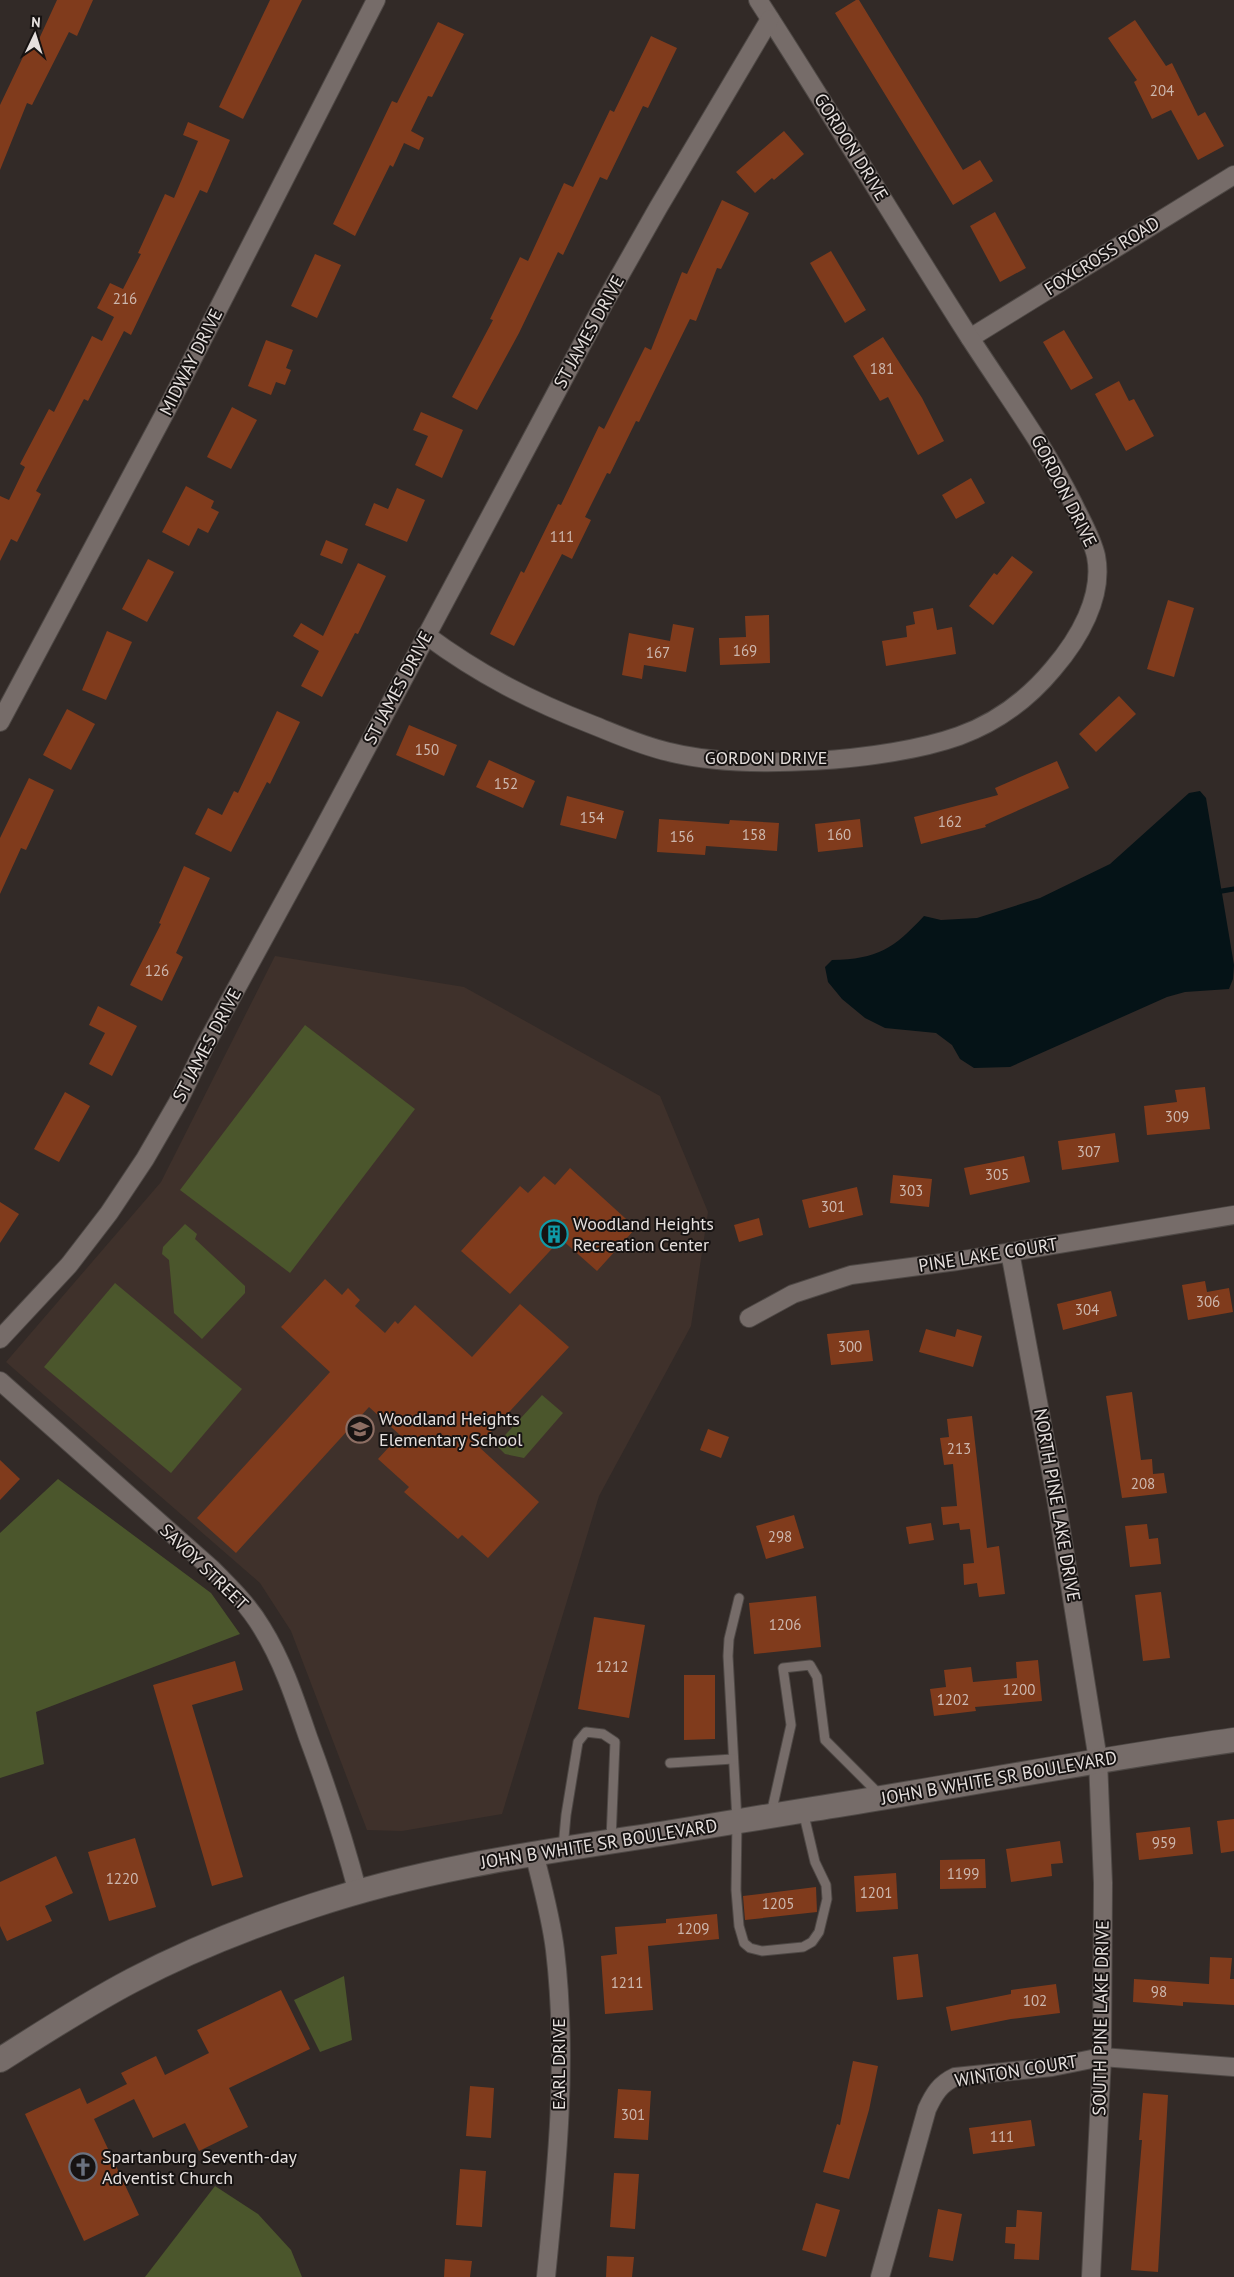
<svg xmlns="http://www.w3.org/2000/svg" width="1234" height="2277" font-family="'PT Sans',sans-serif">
  <rect width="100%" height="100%" fill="#322a27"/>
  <polygon fill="#3f312b" points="275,956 464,987 660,1096 708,1212 691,1326 599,1496 502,1814 402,1831 367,1830 291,1631 260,1583 6,1362 161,1182"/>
  <g fill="#4b562c">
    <polygon points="305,1025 415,1109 290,1273 180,1190"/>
    <polygon points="185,1224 197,1234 195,1239 245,1286 245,1293 202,1339 174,1313 169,1260 162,1254 163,1247"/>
    <polygon points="115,1283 242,1389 171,1473 44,1367"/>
    <polygon points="542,1395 563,1413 524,1458 505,1454 496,1445"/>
    <polygon points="58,1479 211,1593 240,1634 36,1712 44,1764 0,1778 0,1533"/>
    <polygon points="344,1976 352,2040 320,2052 294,2000"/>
    <polygon points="215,2186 258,2214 291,2250 302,2277 145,2277"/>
  </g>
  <path fill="#051317" d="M 1200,791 L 1206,798 L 1234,965 L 1233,979 L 1229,989 L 1185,992 L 1167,997 L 1010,1067 L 974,1068 L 960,1059 L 952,1045 L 936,1033 L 885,1028 L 865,1018 L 842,999 L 828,982 L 825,967 L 832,960 C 878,959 893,949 924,916 L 941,920 L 977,918 L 1040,898 L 1110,864 L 1189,793 Z"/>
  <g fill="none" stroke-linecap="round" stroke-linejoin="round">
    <polyline stroke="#051317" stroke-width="5" points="1222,891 1234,889"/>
  </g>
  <g fill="#803b1c">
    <polygon points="57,0 93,0 77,36 69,32 32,105 27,103 0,170 0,105 33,36 39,39"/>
    <polygon points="270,0 302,0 243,119 219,107"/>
    <polygon points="856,0 859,0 963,170 980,160 993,181 953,205 835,13"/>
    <polygon points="1135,20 1166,66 1172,63 1198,116 1205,112 1224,146 1198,160 1171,110 1152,119 1134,82 1137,80 1108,38"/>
    <polygon points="438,22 464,34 432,97 428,96 411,131 424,138 419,150 404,143 393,167 390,165 355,236 333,224 392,101 397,103"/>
    <polygon points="651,36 677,48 648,108 643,106 607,180 600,177 563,255 558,252 519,333 477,410 452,397 493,320 490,319 520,257 528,261 564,183 573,187 610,110 614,112"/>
    <polygon points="188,122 230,140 207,193 200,190 131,335 124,331 88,401 84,399 36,491 41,494 17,542 11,539 0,561 0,496 9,500 25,467 20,464 49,409 54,412 92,336 102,341 114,317 97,308 110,283 123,289 141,254 138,253 165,194 174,198 198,141 183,135"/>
    <polygon points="784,131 804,154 774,180 772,178 755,193 736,172"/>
    <polygon points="722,200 749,213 721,269 717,268 696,321 690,319 639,422 636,421 610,474 607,473 585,517 591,520 572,559 562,554 514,646 490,634 521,571 524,573 558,504 561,505 599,426 604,429 645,347 651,350 682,272 687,274"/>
    <polygon points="995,212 1026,268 1000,282 970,226"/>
    <polygon points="831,251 866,310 845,323 810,263"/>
    <polygon points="315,254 341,265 317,318 291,306"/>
    <polygon points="1064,330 1093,378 1071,390 1043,342"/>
    <polygon points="883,337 922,398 944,441 918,455 888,397 880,401 853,356"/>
    <polygon points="266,340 293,350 286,368 291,370 285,385 276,382 271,395 248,386"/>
    <polygon points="1119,381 1129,401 1134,399 1154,436 1126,451 1095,394"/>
    <polygon points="232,407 257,420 231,469 207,457"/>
    <polygon points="421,412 463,430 442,478 415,465 428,436 413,430"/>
    <polygon points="971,478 985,503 956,519 942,495"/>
    <polygon points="186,486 214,501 211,508 219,512 208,533 198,528 189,546 162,532"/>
    <polygon points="397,488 425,500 407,542 365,525 374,503 388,509"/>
    <polygon points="326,540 348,549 342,564 320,555"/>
    <polygon points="1012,556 1033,572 993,625 969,606 994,573 997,575"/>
    <polygon points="148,559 174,572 147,622 122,609"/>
    <polygon points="358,563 386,576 358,634 355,633 322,697 301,686 319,651 293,636 301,623 323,636"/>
    <polygon points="1168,600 1194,608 1174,677 1147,669"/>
    <polygon points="933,608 937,630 952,627 956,654 886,666 882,641 907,637 906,626 915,624 913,612"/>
    <polygon points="769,615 770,663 720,665 719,638 746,637 745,616"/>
    <polygon points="673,624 694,628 686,672 644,665 642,679 622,675 629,633 670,641"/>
    <polygon points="107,631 132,642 106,700 82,690"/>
    <polygon points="1119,696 1136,714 1096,752 1079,734"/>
    <polygon points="67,709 95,724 71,770 43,755"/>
    <polygon points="277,711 300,722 270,784 267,782 231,852 195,834 208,808 222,815 234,791 238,793"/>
    <polygon points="409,725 457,745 444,776 396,755"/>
    <polygon points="489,760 535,781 523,808 476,787"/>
    <polygon points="1057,761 1069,788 985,825 986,827 921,844 914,817 998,795 995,788"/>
    <polygon points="29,778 54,790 26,850 21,848 0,894 0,838"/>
    <polygon points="567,796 624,811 616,839 560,825"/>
    <polygon points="659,819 729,824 730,820 779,823 777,851 706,846 705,855 657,852"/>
    <polygon points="860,819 863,847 818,852 815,824"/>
    <polygon points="184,866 210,878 176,953 183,957 162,1001 130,985 161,924 159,923"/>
    <polygon points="98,1006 137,1026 112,1076 89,1064 105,1033 89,1025"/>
    <polygon points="1205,1087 1210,1129 1147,1135 1144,1106 1177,1102 1175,1090"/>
    <polygon points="65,1092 90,1106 59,1162 34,1149"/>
    <polygon points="1115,1133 1119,1162 1062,1170 1058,1141"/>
    <polygon points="1024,1156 1030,1182 970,1195 964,1168"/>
    <polygon points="570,1168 636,1228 597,1271 561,1239 510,1294 461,1251 520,1186 528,1193 544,1176 555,1185"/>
    <polygon points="893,1175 932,1179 929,1207 890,1203"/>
    <polygon points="857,1187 863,1215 809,1228 802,1200"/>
    <polygon points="0,1202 19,1214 0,1243"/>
    <polygon points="759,1218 763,1235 739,1242 734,1225"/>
    <polygon points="325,1279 342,1295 348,1288 360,1300 355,1306 385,1333 395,1321 398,1324 415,1305 472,1357 520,1304 569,1347 478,1446 539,1502 488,1558 462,1535 458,1539 404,1492 409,1487 378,1459 400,1435 369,1407 236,1553 197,1518 330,1372 281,1327"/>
    <polygon points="1205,1281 1207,1292 1229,1288 1233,1312 1188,1320 1182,1285"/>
    <polygon points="1111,1291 1117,1316 1063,1330 1057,1304"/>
    <polygon points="926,1329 955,1337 957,1329 982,1336 973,1367 919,1352"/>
    <polygon points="869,1330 873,1361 831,1365 827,1334"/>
    <polygon points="1132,1392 1141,1460 1152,1459 1153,1474 1164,1473 1167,1493 1122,1498 1106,1396"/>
    <polygon points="972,1416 987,1548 999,1546 1005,1594 979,1597 977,1583 964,1585 963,1564 974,1563 970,1529 960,1530 959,1523 943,1525 941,1507 957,1506 953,1464 944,1465 940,1438 949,1437 947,1419"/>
    <polygon points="708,1429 729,1437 721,1458 700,1450"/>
    <polygon points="0,1460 20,1479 0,1500"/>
    <polygon points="794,1515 804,1548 766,1559 756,1526"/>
    <polygon points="931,1523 934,1540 909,1544 906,1527"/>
    <polygon points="1147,1524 1149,1539 1158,1538 1161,1564 1130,1567 1125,1526"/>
    <polygon points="1161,1592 1170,1658 1143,1661 1135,1595"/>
    <polygon points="816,1596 821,1647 754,1654 749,1603"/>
    <polygon points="594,1617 645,1625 629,1718 578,1709"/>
    <polygon points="1038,1660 1042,1701 975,1707 976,1711 934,1716 930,1689 946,1687 944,1670 971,1667 973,1682 1017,1678 1016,1662"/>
    <polygon points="235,1661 243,1690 192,1705 243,1877 212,1886 153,1685"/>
    <polygon points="684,1675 715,1675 715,1739 684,1740"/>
    <polygon points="1234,1819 1234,1851 1221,1853 1217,1821"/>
    <polygon points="1190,1827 1193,1854 1139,1860 1136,1833"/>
    <polygon points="135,1838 156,1907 109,1921 88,1852"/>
    <polygon points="1060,1841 1063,1863 1051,1864 1052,1876 1011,1882 1006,1849"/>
    <polygon points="56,1856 73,1893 45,1906 52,1921 7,1941 0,1926 0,1882"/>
    <polygon points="985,1859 986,1888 940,1889 940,1860"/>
    <polygon points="896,1873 898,1909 856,1912 854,1876"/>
    <polygon points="816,1887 817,1912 745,1920 743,1896"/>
    <polygon points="717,1914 719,1939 648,1946 653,2010 605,2014 601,1956 617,1954 615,1927 666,1923 666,1919"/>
    <polygon points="918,1954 923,1997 897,2000 893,1957"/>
    <polygon points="1210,1957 1232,1958 1230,1979 1234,1979 1234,2005 1183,2002 1183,2006 1133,2002 1134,1979 1209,1984"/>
    <polygon points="1056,1984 1060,2013 1011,2019 951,2031 946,2007 1011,1994 1011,1990"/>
    <polygon points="281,1990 310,2049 229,2088 248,2127 199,2151 185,2123 153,2138 134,2099 94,2119 139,2215 84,2241 25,2114 80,2088 87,2104 127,2084 121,2073 156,2056 165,2075 209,2053 197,2030"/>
    <polygon points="853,2061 878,2066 869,2110 849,2179 823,2172 837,2124 840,2125"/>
    <polygon points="470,2086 494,2088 491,2138 466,2136"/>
    <polygon points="618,2089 651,2091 648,2140 614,2138"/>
    <polygon points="1143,2093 1168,2095 1158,2272 1131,2270 1142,2140 1139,2140"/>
    <polygon points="1031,2120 1035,2146 973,2154 969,2128"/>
    <polygon points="460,2169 486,2171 482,2227 456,2225"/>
    <polygon points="614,2173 639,2174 635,2229 610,2227"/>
    <polygon points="816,2203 840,2210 826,2257 802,2250"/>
    <polygon points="938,2209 962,2214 953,2261 929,2257"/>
    <polygon points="1017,2210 1042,2212 1039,2260 1014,2259 1015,2244 1005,2243 1006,2227 1016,2227"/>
    <polygon points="607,2256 634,2257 632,2277 606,2277"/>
    <polygon points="445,2259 472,2261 470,2277 444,2277"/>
  </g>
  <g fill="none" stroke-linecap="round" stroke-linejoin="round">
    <g stroke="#4e4845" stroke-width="11">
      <g id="lane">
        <polyline points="739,1598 729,1639 728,1656 737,1821 736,1890 739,1926 744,1943 750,1948 762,1951 803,1947 812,1942 819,1932 827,1899 826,1885 815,1862 803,1811"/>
        <polyline points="670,1763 733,1759"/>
        <polyline points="771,1814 791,1725 783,1668 810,1665 817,1677 825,1740 881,1796"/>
        <polyline points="563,1848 566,1815 578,1742 586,1732 603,1734 615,1742 611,1840"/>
      </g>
    </g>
    <g stroke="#4e4845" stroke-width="20">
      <g id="street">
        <polyline points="970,338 1234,175"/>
        <path d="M 426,635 C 480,675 531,701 593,725 C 618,735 642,746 669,752 C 743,771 886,762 959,736 C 995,723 1028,699 1053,669 C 1078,640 1104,597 1096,556 C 1092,538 1081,520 1073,503 C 1043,443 1004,391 968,335 C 897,224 830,111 758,0"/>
        <polyline points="0,722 167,409 376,0"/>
        <polyline points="1010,1252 1056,1498 1098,1760 1103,1883 1102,2057 1091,2277"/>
        <polyline points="749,1318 793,1294 851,1275 957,1261 1234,1215"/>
        <polyline points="0,1339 69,1265 109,1213 145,1159 178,1102 206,1044 318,839 603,305 658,208 770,19"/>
        <path d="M 0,1381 L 213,1570 C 231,1588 249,1606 262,1628 C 283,1662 295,1699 308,1737 C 327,1788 344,1839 358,1893"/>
        <path d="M 534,1853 C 542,1885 551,1917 555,1950 C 568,2059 557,2169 546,2277"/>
        <path d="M 880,2277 L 927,2109 C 934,2094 940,2084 955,2077 L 1052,2067 L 1102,2057 L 1234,2067"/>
      </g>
    </g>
    <g stroke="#4e4845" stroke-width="26">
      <path id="secondary" d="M 0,2060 C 44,2032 87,2004 133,1980 C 190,1950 251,1926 312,1906 C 425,1868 543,1852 660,1834 C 711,1826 762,1817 813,1809 C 954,1787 1093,1760 1234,1740"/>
    </g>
    <use href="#lane" stroke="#766c69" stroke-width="9"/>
    <use href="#street" stroke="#766c69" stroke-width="18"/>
    <use href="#secondary" stroke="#766c69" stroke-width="24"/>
  </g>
  <defs>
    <g id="building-ring" transform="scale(1.4375)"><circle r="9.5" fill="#171312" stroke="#0f9aa8" stroke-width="1.5"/><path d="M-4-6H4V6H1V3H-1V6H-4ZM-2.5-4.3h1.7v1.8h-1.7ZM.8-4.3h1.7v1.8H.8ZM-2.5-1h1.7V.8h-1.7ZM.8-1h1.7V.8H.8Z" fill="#0f9aa8"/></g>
    <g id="school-ring" transform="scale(1.4375)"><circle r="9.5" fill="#171312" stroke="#8d6e63" stroke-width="1.5"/><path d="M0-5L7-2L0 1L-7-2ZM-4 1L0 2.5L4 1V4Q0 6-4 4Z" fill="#8d6e63"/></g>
    <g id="church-ring" transform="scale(1.4375)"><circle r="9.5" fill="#171312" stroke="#6b7280" stroke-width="1.5"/><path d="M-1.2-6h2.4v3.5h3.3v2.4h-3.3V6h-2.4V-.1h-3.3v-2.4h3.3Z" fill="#6b7280"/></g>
  </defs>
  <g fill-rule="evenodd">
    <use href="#building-ring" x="554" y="1234"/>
    <use href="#school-ring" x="360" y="1429"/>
    <use href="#church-ring" x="83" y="2167"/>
  </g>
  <g text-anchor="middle" stroke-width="4" stroke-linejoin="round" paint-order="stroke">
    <g font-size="15" fill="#ccb7ae">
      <text x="1162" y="96">204</text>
      <text x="125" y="304">216</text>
      <text x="882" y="374">181</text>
      <text x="562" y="542">111</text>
      <text x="745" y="656">169</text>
      <text x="658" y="658">167</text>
      <text x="427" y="755">150</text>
      <text x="506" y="789">152</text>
      <text x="592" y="823">154</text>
      <text x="950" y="827">162</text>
      <text x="754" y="840">158</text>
      <text x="839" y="840">160</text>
      <text x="682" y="842">156</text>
      <text x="157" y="976">126</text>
      <text x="1177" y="1122">309</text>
      <text x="1089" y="1157">307</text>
      <text x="997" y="1180">305</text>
      <text x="911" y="1196">303</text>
      <text x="833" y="1212">301</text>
      <text x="1208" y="1307">306</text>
      <text x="1087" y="1315">304</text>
      <text x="850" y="1352">300</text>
      <text x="959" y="1454">213</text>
      <text x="1143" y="1489">208</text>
      <text x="780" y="1542">298</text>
      <text x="785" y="1630">1206</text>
      <text x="612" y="1672">1212</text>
      <text x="1019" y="1695">1200</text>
      <text x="953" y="1705">1202</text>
      <text x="1164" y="1848">959</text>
      <text x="963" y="1879">1199</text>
      <text x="122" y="1884">1220</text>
      <text x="876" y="1898">1201</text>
      <text x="778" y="1909">1205</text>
      <text x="693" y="1934">1209</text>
      <text x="627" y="1988">1211</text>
      <text x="1159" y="1997">98</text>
      <text x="1035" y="2006">102</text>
      <text x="633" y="2120">301</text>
      <text x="1002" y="2142">111</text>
    </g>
    <g font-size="18" fill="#e6e0de" stroke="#171312">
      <text transform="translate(851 147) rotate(58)" y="6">GORDON DRIVE</text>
      <text transform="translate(1102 256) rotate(-32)" y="6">FOXCROSS ROAD</text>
      <text transform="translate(589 332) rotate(-61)" y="6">ST JAMES DRIVE</text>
      <text transform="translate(191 362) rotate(-63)" y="6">MIDWAY DRIVE</text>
      <text transform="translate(1064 491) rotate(63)" y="6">GORDON DRIVE</text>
      <text transform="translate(398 688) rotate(-62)" y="6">ST JAMES DRIVE</text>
      <text x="766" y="764">GORDON DRIVE</text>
      <text transform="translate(207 1045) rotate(-62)" y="6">ST JAMES DRIVE</text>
      <text transform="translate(988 1255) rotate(-9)" y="6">PINE LAKE COURT</text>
      <text transform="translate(1057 1505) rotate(80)" y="6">NORTH PINE LAKE DRIVE</text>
      <text transform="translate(204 1567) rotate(44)" y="6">SAVOY STREET</text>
      <text transform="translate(999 1778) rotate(-10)" y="6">JOHN B WHITE SR BOULEVARD</text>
      <text transform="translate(599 1844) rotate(-9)" y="6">JOHN B WHITE SR BOULEVARD</text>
      <text transform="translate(1101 2018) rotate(-89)" y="6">SOUTH PINE LAKE DRIVE</text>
      <text transform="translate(559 2064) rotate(-90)" y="6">EARL DRIVE</text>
      <text transform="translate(1016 2071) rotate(-9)" y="6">WINTON COURT</text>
    </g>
    <g font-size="18" fill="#e6e0de" stroke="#171312" text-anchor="start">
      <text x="573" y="1230">Woodland Heights<tspan x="573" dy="21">Recreation Center</tspan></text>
      <text x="379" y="1425">Woodland Heights<tspan x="379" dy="21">Elementary School</tspan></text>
      <text x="102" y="2163">Spartanburg Seventh-day<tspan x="102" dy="21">Adventist Church</tspan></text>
    </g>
  </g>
  <g transform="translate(35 35) rotate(4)" stroke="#171312" stroke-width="4" paint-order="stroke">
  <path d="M0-4L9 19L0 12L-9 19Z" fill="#e6e0de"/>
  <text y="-8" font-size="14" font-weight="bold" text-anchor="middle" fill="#e6e0de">N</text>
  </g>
</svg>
